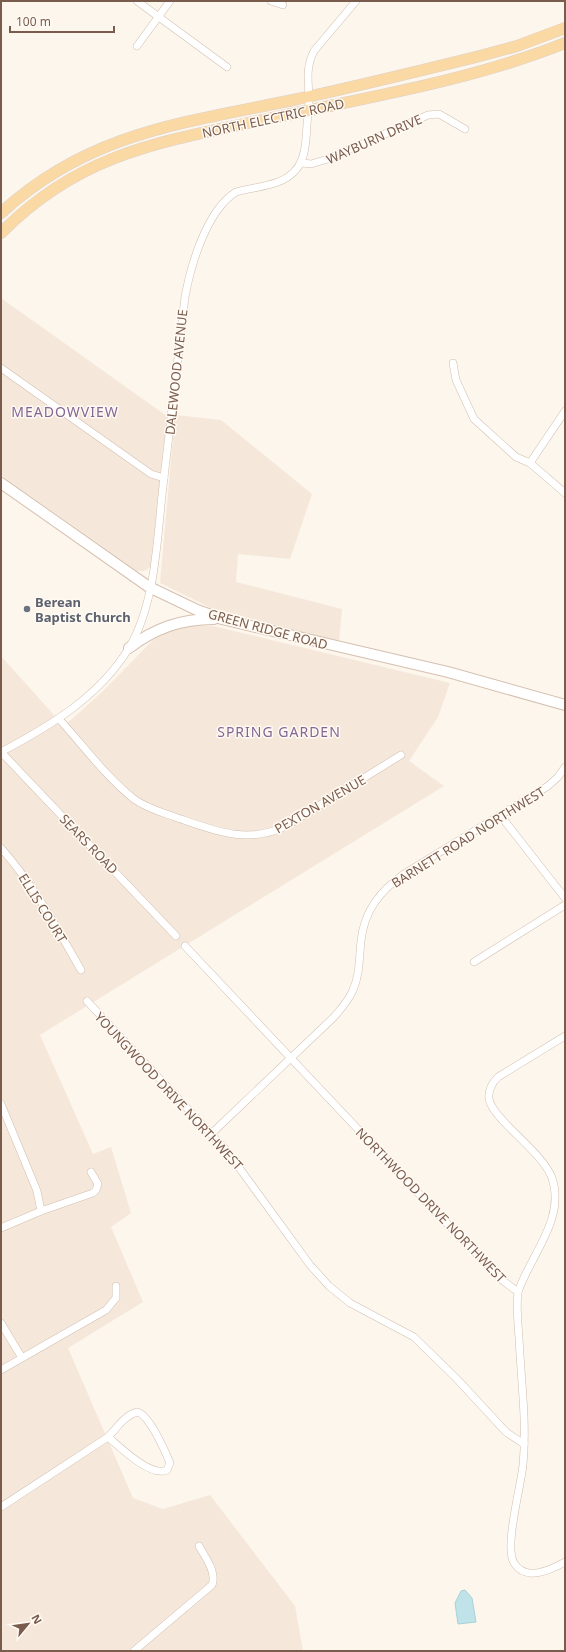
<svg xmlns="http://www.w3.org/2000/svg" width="566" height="1652" font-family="'Noto Sans',sans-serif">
  <rect width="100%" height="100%" fill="#fdf6ec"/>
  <g fill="#f5e8da">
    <polygon points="1,298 168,417 151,567 144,571 137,571 1,475"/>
    <polygon points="175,415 221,420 312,494 290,559 238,554 236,582 342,609 339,642 211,608 160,583"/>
    <polygon points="191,626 213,626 450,683 438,717 409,761 444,786 40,1035 93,1154 111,1147 131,1213 111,1227 143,1302 68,1348 133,1498 163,1509 210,1495 295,1606 303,1651 1,1651 1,656 54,715 59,726 71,720 102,692 156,637 167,630"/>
  </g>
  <polygon fill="#bfe3e8" stroke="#a5d3da" points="465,1590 472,1598 476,1622 458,1624 455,1603 461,1591"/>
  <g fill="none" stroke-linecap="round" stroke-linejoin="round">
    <g stroke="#d1beb0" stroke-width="8">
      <g id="street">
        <polyline points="137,1 227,67"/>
        <polyline points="271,1 283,5"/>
        <polyline points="137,46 170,1"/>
        <polyline points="302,163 311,164 328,159 428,115 439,114 465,129"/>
        <polyline points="453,363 456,380 474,419 516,457 530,463 565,493"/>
        <polyline points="1,368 151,474 164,478"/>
        <polyline points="530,463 565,411"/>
        <path d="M 59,719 C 82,744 107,778 134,799 C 146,808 161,812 175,817 C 213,830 247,845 286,826 L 401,755"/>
        <path d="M 1,752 C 50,726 99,697 129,648 C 156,603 157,538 163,486 C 170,423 178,360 185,297 C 191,264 207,210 236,192 C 250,188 265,187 278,182 C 305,172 306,149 307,124 C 308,115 309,106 309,96 C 308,79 306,67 314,51 L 356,1"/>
        <polyline points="1,752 176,936"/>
        <polyline points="500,815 565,898"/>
        <path d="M 1,848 C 36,888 55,925 81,970"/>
        <path d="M 185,946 L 439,1215 L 502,1280 L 518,1292 C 516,1306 518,1323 519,1338 C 521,1380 527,1423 523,1465 C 521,1486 504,1547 514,1563 C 526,1582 550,1570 565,1562"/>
        <polyline points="474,962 565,905"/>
        <polyline points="87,1001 227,1151 310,1265 329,1286 350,1303 414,1337 457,1379 506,1432 524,1444"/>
        <polyline points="1,1104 37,1191 41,1211"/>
        <path d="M 211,1134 L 334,1017 C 341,1009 349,1000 353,990 C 360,974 359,958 361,941 C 364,911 380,891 404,874 L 548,786 L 558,777 L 565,767"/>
        <polyline points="1,1228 41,1211 93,1193 96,1190 98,1184 91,1172"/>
        <path d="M 518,1292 C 530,1256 566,1219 552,1178 C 542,1151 493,1120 489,1099 C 488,1090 492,1083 498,1077 L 565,1036"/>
        <polyline points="1,1323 22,1358"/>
        <polyline points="1,1370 106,1310 116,1298 116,1286"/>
        <path d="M 137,1412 C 149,1414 165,1451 170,1463 L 167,1470 C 151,1478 120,1447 108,1437 C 116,1429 125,1415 137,1412 Z"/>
        <polyline points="1,1507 108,1437"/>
        <path d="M 134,1651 L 212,1585 C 217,1572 205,1557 199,1546"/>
      </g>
    </g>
    <g stroke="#d6c0b0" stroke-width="12">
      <g id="secondary">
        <polyline points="1,483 149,587 197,610 222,619 260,628 448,672 565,705"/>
        <path d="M 129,648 C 155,628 181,619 214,619"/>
      </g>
    </g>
    <g stroke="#dad1cd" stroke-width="12">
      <g id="primary">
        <path d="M 1,213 C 88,133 182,123 293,100 C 354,87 415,72 476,57 L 517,46 L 565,28"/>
        <path d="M 1,233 C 82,151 166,141 272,118 C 369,97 473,80 565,43"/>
      </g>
    </g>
    <use href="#street" stroke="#fff" stroke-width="7"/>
    <use href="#secondary" stroke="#fff" stroke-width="10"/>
    <use href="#primary" stroke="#fbd9a5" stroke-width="11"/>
  </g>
  <circle fill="#6b7280" stroke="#fffaf3" stroke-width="1.5" cx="27" cy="609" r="4"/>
  <g text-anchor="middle" stroke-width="3" stroke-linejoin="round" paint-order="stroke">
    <g font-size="13" fill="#7a5c4d" stroke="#fffaf3">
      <text transform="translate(273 118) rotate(-12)" y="5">NORTH ELECTRIC ROAD</text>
      <text transform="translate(374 139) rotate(-24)" y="5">WAYBURN DRIVE</text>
      <text transform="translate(176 372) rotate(-84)" y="5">DALEWOOD AVENUE</text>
      <text transform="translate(268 629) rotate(15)" y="5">GREEN RIDGE ROAD</text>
      <text transform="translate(320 804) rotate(-30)" y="5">PEXTON AVENUE</text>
      <text transform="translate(468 837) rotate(-32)" y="5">BARNETT ROAD NORTHWEST</text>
      <text transform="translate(89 844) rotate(46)" y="5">SEARS ROAD</text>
      <text transform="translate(43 908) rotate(58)" y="5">ELLIS COURT</text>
      <text transform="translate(169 1091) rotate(47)" y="5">YOUNGWOOD DRIVE NORTHWEST</text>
      <text transform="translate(431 1205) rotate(46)" y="5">NORTHWOOD DRIVE NORTHWEST</text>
    </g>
    <g font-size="13" font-weight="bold" fill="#5b616d" stroke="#fffaf3" text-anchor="start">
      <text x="35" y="607">Berean<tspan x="35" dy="15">Baptist Church</tspan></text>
    </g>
    <g font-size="14" letter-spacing="1" fill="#846695" stroke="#fffaf3">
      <text x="65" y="417">MEADOWVIEW</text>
      <text x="279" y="737">SPRING GARDEN</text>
    </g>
  </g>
  <rect width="566" height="1652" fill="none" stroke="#7a5c4d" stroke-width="4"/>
  <g transform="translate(28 1624) rotate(61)" stroke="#fffaf3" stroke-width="3" paint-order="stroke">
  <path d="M0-3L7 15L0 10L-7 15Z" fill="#7a5c4d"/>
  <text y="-6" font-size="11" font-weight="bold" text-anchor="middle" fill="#7a5c4d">N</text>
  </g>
  <path d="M10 26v6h104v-6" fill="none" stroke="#7a5c4d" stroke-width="2"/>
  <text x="16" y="26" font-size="12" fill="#7a5c4d" stroke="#fffaf3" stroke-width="3" paint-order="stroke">100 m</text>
</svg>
